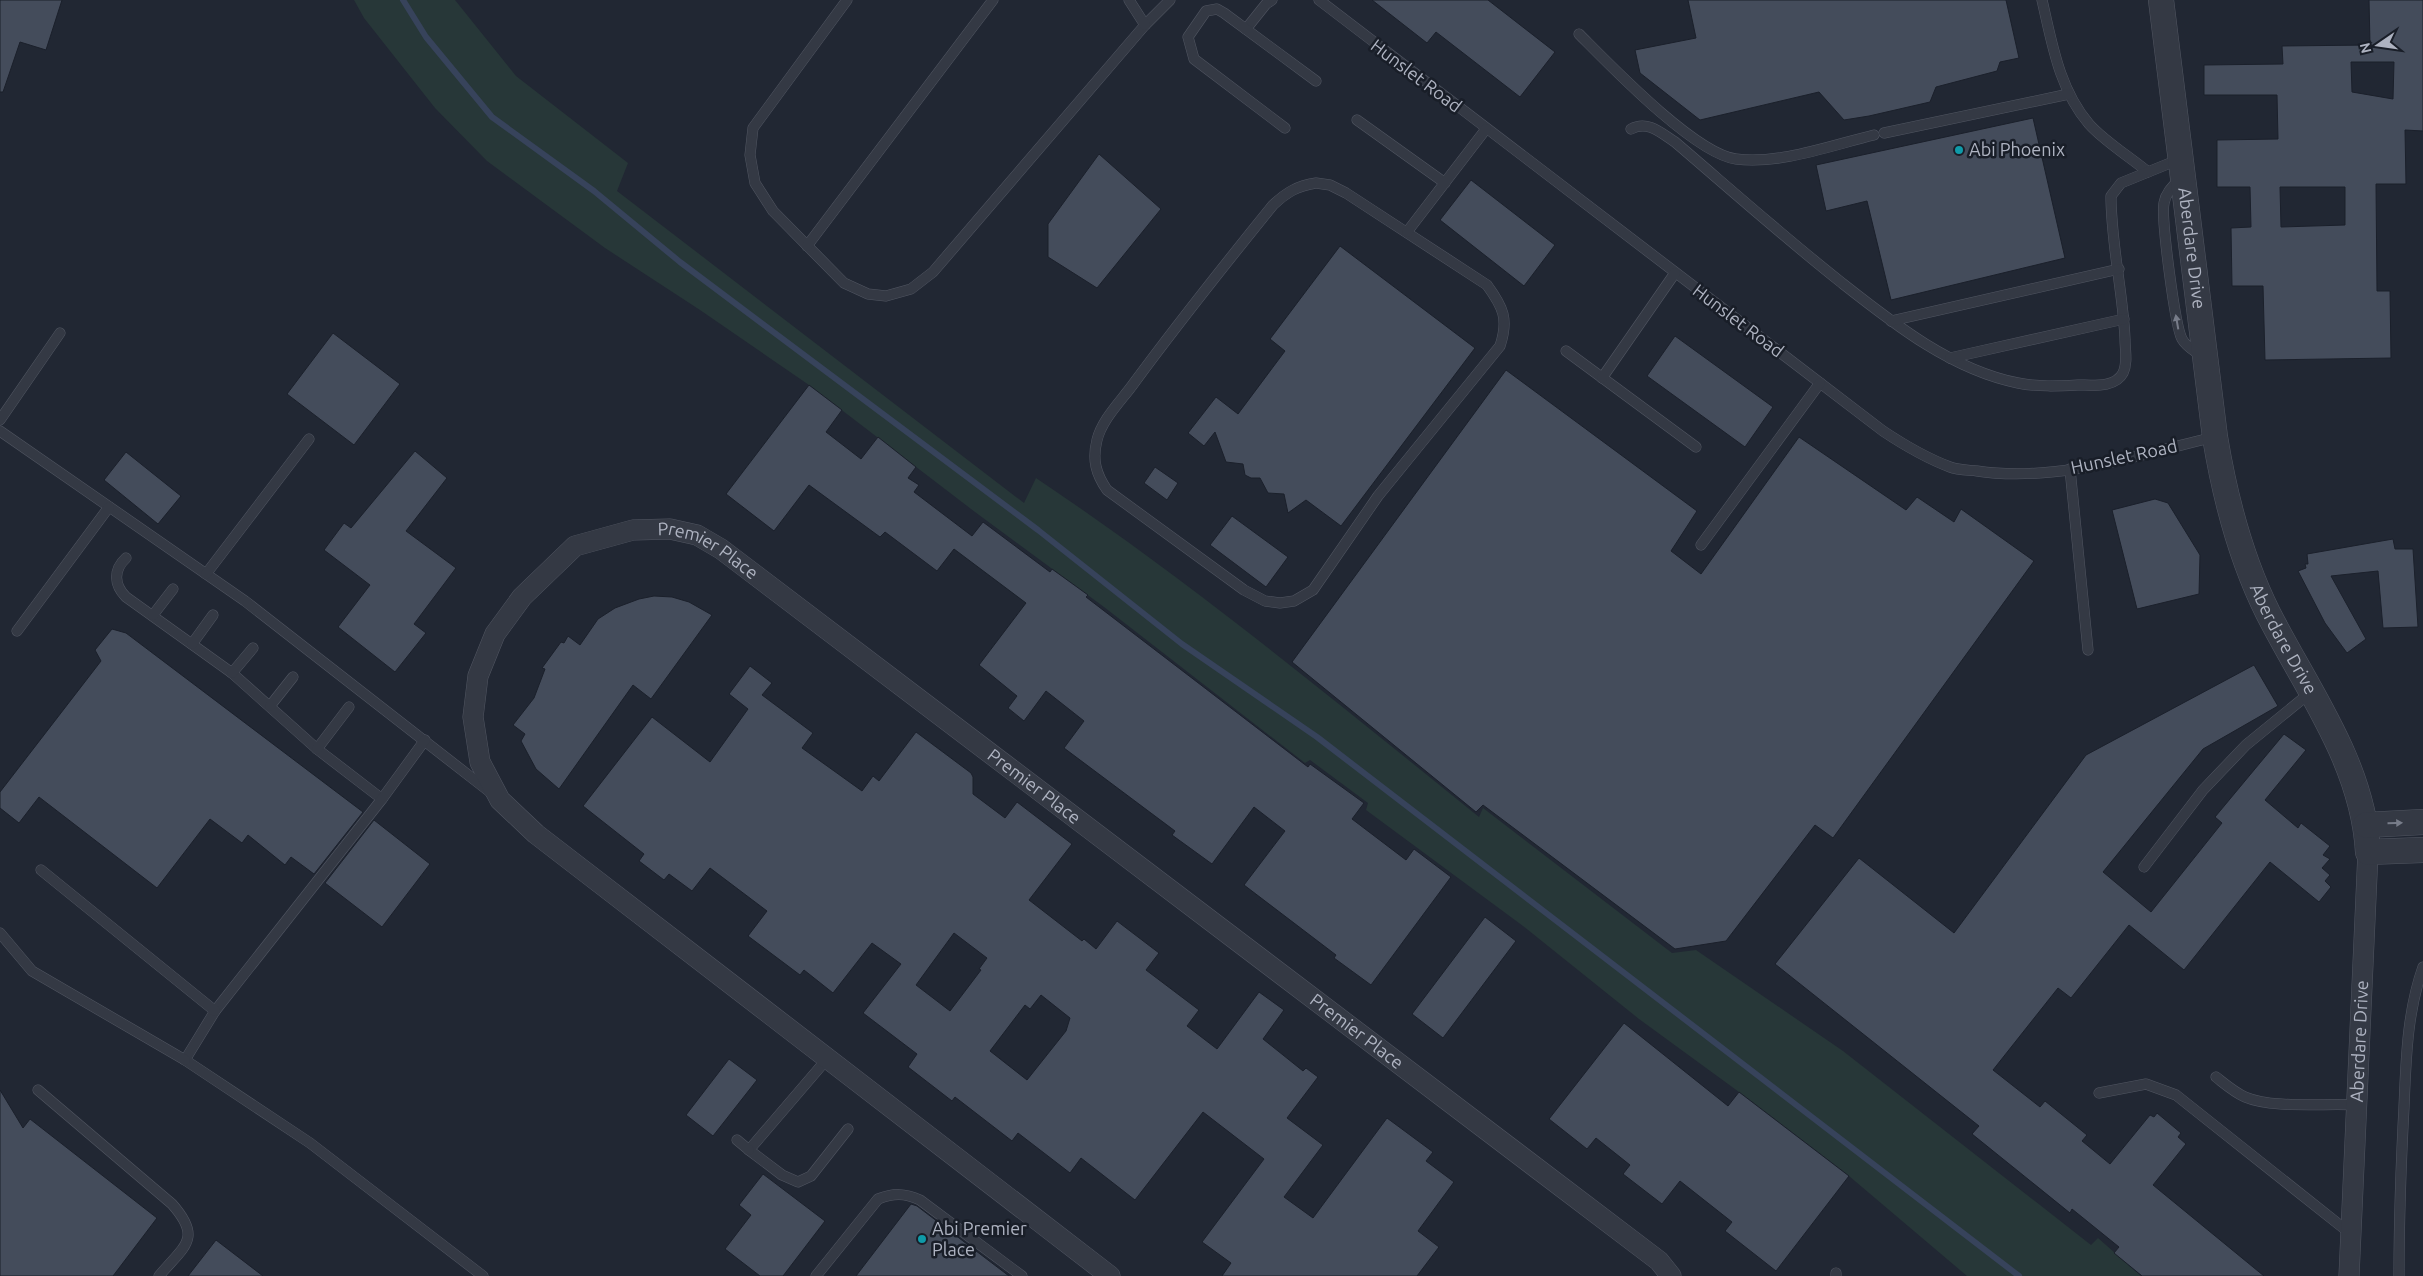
<svg xmlns="http://www.w3.org/2000/svg" width="2423" height="1276" font-family="Ubuntu,sans-serif">
  <rect width="100%" height="100%" fill="#212733"/>
  <path fill="#273738" d="M 354,0 L 455,0 L 516,76 L 628,163 L 617,191 L 1024,503 L 1036,478 C 1190,581 1334,700 1479,817 L 1483,808 L 1672,953 L 1696,950 L 1843,1051 L 2091,1245 L 2098,1238 L 2141,1276 L 1967,1276 L 1849,1176 L 1739,1092 L 1639,1019 L 1523,926 L 1366,810 L 1368,803 L 1310,760 L 1305,763 L 1104,607 L 975,512 L 809,385 L 700,310 L 605,248 L 487,161 L 435,108 L 364,18 Z"/>
  <g fill="none" stroke-linecap="round" stroke-linejoin="round">
    <polyline stroke="#37435b" stroke-width="6" points="403,0 426,37 492,117 594,191 680,262 1038,530 1182,644 1317,737 2019,1276"/>
  </g>
  <g fill="#444c5b" stroke="#1b202b" fill-rule="evenodd">
    <polygon points="0,0 62,0 46,50 20,42 3,92 0,92"/>
    <polygon points="1372,0 1488,0 1555,52 1520,97 1436,32 1427,43"/>
    <polygon points="1688,0 2006,0 2019,58 2000,62 1997,71 1936,87 1930,102 1869,116 1844,120 1819,92 1700,120 1640,73 1635,50 1696,38"/>
    <path d="M 2369,0 L 2423,0 L 2423,131 L 2405,130 L 2406,184 L 2376,184 L 2377,291 L 2390,291 L 2391,358 L 2265,360 L 2263,286 L 2232,286 L 2231,228 L 2251,227 L 2250,187 L 2217,187 L 2217,140 L 2278,139 L 2277,95 L 2204,95 L 2204,65 L 2283,64 L 2282,46 L 2370,45 ZM 2351,62 L 2394,62 L 2393,99 L 2352,92 ZM 2280,187 L 2345,187 L 2345,225 L 2281,227 Z"/>
    <polygon points="2033,118 2065,258 1891,300 1867,201 1826,211 1816,165"/>
    <polygon points="1099,154 1161,209 1097,288 1048,257 1048,224"/>
    <polygon points="1471,180 1555,245 1524,286 1440,220"/>
    <polygon points="1340,246 1475,348 1341,526 1306,500 1288,513 1284,494 1268,493 1260,478 1251,478 1245,475 1243,464 1226,462 1215,432 1204,446 1188,433 1216,397 1238,414 1285,351 1270,339"/>
    <polygon points="333,333 400,384 354,445 287,394"/>
    <polygon points="1675,336 1773,407 1745,447 1647,376"/>
    <polygon points="1506,370 1697,511 1671,551 1701,574 1799,437 1906,510 1917,497 1954,522 1961,509 2034,561 1833,838 1815,825 1726,941 1675,949 1483,805 1476,812 1292,662"/>
    <polygon points="809,385 842,410 826,432 861,459 878,437 916,467 908,478 919,485 914,492 972,536 983,522 1050,572 1052,569 1088,595 1086,597 1308,767 1310,764 1364,803 1352,819 1406,860 1414,849 1451,877 1371,985 1334,958 1336,955 1244,885 1285,831 1254,807 1212,864 1172,835 1175,831 1064,748 1084,721 1046,691 1024,721 1008,708 1017,696 979,665 1026,603 954,549 937,571 885,532 880,537 809,485 774,531 726,494"/>
    <polygon points="415,451 447,478 406,531 456,568 414,624 426,633 395,672 338,627 370,585 324,550 344,523 351,528"/>
    <polygon points="126,452 181,496 158,524 104,480"/>
    <polygon points="1155,467 1178,483 1167,500 1144,483"/>
    <polygon points="2155,499 2168,503 2200,555 2199,594 2137,609 2112,510"/>
    <polygon points="1232,516 1288,557 1266,587 1210,545"/>
    <polygon points="2393,539 2395,549 2413,549 2418,627 2383,628 2378,571 2331,576 2366,639 2347,653 2325,623 2298,571 2306,568 2305,564 2308,564 2307,554"/>
    <polygon points="654,596 672,597 689,602 712,615 651,699 633,685 559,789 536,769 521,741 525,734 513,725 534,698 545,669 542,668 561,642 564,643 568,636 580,645 598,619 615,608 639,599"/>
    <polygon points="112,629 126,633 363,812 314,874 291,857 285,865 248,835 242,843 210,819 157,888 39,797 19,823 0,808 0,792 101,661 95,650"/>
    <polygon points="2254,665 2278,706 2203,749 2103,872 2151,912 2222,823 2215,817 2284,734 2306,750 2265,800 2298,828 2301,823 2330,846 2323,855 2330,859 2322,868 2330,875 2325,881 2331,887 2319,902 2270,862 2184,970 2129,925 2071,998 2058,988 1993,1070 2040,1107 2045,1101 2087,1135 2082,1141 2110,1164 2150,1115 2154,1117 2157,1113 2181,1133 2178,1137 2186,1144 2153,1185 2264,1276 2142,1276 2114,1253 2119,1247 2072,1209 2070,1213 1972,1134 1979,1126 1775,964 1859,858 1954,933 2086,755"/>
    <path d="M 750,666 L 772,683 L 762,695 L 813,733 L 802,748 L 862,791 L 873,776 L 879,781 L 916,732 L 971,773 L 973,777 L 973,794 L 1005,818 L 1017,802 L 1072,844 L 1029,900 L 1082,941 L 1084,939 L 1096,949 L 1117,921 L 1159,953 L 1146,970 L 1199,1010 L 1187,1026 L 1217,1049 L 1259,992 L 1284,1010 L 1263,1039 L 1303,1071 L 1306,1068 L 1318,1077 L 1287,1118 L 1323,1145 L 1284,1197 L 1313,1218 L 1387,1118 L 1433,1152 L 1426,1161 L 1454,1182 L 1418,1231 L 1439,1247 L 1417,1276 L 1222,1276 L 1231,1263 L 1202,1242 L 1264,1159 L 1203,1112 L 1135,1200 L 1081,1158 L 1070,1173 L 1018,1133 L 1012,1141 L 955,1097 L 952,1101 L 908,1067 L 917,1054 L 863,1013 L 901,964 L 872,943 L 833,993 L 804,970 L 800,975 L 748,936 L 767,911 L 710,868 L 692,891 L 669,874 L 664,880 L 639,861 L 644,854 L 583,806 L 652,717 L 710,762 L 748,709 L 729,694 ZM 954,933 L 987,958 L 979,969 L 981,970 L 950,1011 L 916,985 ZM 1041,995 L 1070,1018 L 1066,1031 L 1027,1080 L 990,1051 L 1025,1005 L 1030,1009 Z"/>
    <polygon points="374,820 430,864 382,927 325,883"/>
    <polygon points="1485,917 1516,941 1443,1038 1412,1014"/>
    <polygon points="1624,1023 1728,1106 1739,1092 1849,1176 1776,1271 1725,1231 1732,1222 1680,1181 1662,1204 1623,1174 1630,1165 1596,1138 1587,1149 1549,1119"/>
    <polygon points="729,1059 757,1080 713,1136 686,1115"/>
    <polygon points="0,1090 23,1128 30,1119 157,1218 113,1276 0,1276"/>
    <polygon points="763,1174 825,1221 783,1276 760,1276 725,1249 751,1215 739,1205"/>
    <polygon points="911,1204 917,1206 1009,1276 856,1276"/>
    <polygon points="216,1240 263,1276 188,1276"/>
  </g>
  <g fill="none" stroke-linecap="round" stroke-linejoin="round">
    <g stroke="#515662" stroke-width="11">
      <g id="service">
        <polyline points="847,0 753,128 750,155 755,183 773,211 844,283 868,294 886,296 911,289 933,272 1145,25 1170,0"/>
        <polyline points="1129,0 1145,25"/>
        <path d="M 1319,0 L 1883,431 C 1904,445 1926,458 1950,467 C 1958,470 1968,470 1977,471 C 2054,483 2139,455 2214,437"/>
        <path d="M 2042,0 C 2052,43 2059,89 2089,124 C 2104,141 2130,157 2148,172"/>
        <polyline points="1246,29 1266,4 1272,0"/>
        <path d="M 1579,34 C 1610,65 1695,154 1736,159 C 1779,165 1832,145 1874,135"/>
        <polyline points="1357,120 1445,183"/>
        <polyline points="1285,128 1194,59 1188,37 1206,11 1217,9 1224,13 1316,81"/>
        <path d="M 1631,129 C 1648,120 1661,133 1675,142 C 1730,189 1785,238 1842,283 C 1894,324 1952,370 2018,383 C 2038,387 2058,386 2078,385 C 2093,385 2115,388 2123,373 C 2128,363 2125,350 2125,339 C 2123,292 2111,244 2111,196 L 2121,183 L 2180,159"/>
        <polyline points="1884,133 2069,94"/>
        <path d="M 2181,179 C 2173,185 2166,192 2164,203 C 2161,218 2175,326 2182,339 C 2187,348 2195,351 2202,356"/>
        <path d="M 1316,183 L 1330,185 L 1346,193 L 1487,285 C 1503,307 1509,319 1500,346 L 1378,496 L 1313,590 L 1294,601 L 1280,603 L 1265,601 L 1244,590 L 1107,490 C 1096,474 1092,460 1097,440 C 1102,419 1122,400 1134,383 C 1179,322 1226,263 1273,205 C 1287,192 1297,186 1316,183 Z"/>
        <polyline points="1407,232 1486,129"/>
        <polyline points="807,246 993,0"/>
        <polyline points="1891,321 2119,269"/>
        <polyline points="1566,351 1696,447"/>
        <polyline points="1950,358 2124,319"/>
        <polyline points="1602,378 1675,273"/>
        <polyline points="0,420 60,333"/>
        <polyline points="0,431 245,601 490,792"/>
        <polyline points="2070,469 2088,650"/>
        <polyline points="1701,545 1820,383"/>
        <path d="M 126,558 C 113,570 114,585 126,597 L 232,673 L 317,749 L 382,799"/>
        <polyline points="206,574 309,439"/>
        <polyline points="153,615 173,589"/>
        <polyline points="17,631 109,507"/>
        <polyline points="192,644 213,615"/>
        <polyline points="232,673 253,648"/>
        <polyline points="270,706 293,677"/>
        <polyline points="425,740 382,799 215,1011 185,1060 310,1143 483,1276"/>
        <polyline points="317,749 349,707"/>
        <polyline points="2144,867 2203,790 2246,745 2311,692"/>
        <polyline points="41,870 215,1011"/>
        <polyline points="0,933 32,971 185,1060"/>
        <polyline points="827,1059 749,1150 782,1175 798,1182 811,1176 848,1129"/>
        <path d="M 2216,1077 C 2225,1084 2234,1092 2245,1097 C 2273,1109 2325,1103 2357,1105"/>
        <path d="M 38,1090 L 172,1204 C 203,1239 184,1246 159,1276"/>
        <polyline points="2099,1093 2146,1084 2176,1095 2351,1234"/>
        <polyline points="737,1140 749,1150"/>
        <path d="M 816,1276 L 878,1199 C 894,1193 904,1193 920,1200 L 1022,1276"/>
        <polyline points="1836,1276 1836,1273"/>
        <path d="M 2399,1276 C 2399,1220 2401,1164 2404,1107 C 2406,1060 2407,1012 2423,967"/>
      </g>
    </g>
    <g stroke="#515662" stroke-width="21">
      <g id="minor">
        <path id="s1" d="M 1110,1276 L 536,834 L 500,800 L 480,762 L 473,717 L 478,676 L 495,634 L 522,597 L 575,546 L 633,530 L 670,529 L 697,535 L 721,549 L 1659,1261 L 1671,1276"/>
        <path id="s2" d="M 2349,1276 L 2368,852"/>
      </g>
    </g>
    <g stroke="#515662" stroke-width="26">
      <g id="tertiary">
        <path id="s3" d="M 2161,0 L 2215,437 C 2225,498 2240,557 2268,613 C 2307,690 2363,763 2368,852 L 2423,850"/>
        <polyline points="2366,825 2423,822"/>
      </g>
    </g>
    <use href="#service" stroke="#343944" stroke-width="10"/>
    <use href="#minor" stroke="#343944" stroke-width="20"/>
    <use href="#tertiary" stroke="#343944" stroke-width="25"/>
  </g>
  <defs><path id="oneway-solid" d="M-6-.8H1V-3.2L6.5 0L1 3.2V.8H-6Z" transform="scale(1.25)"/></defs>
  <g fill="#777c89">
    <use href="#oneway-solid" transform="translate(2177 322) rotate(-100)"/>
    <use href="#oneway-solid" transform="translate(2395 823) rotate(-2)"/>
  </g>
  <g fill="#0f9aa8" stroke="#191e28" stroke-width="2">
    <circle cx="1959" cy="150" r="5"/>
    <circle cx="922" cy="1239" r="5"/>
  </g>
  <g text-anchor="middle" stroke-width="5" stroke-linejoin="round" paint-order="stroke">
    <g font-size="18" fill="#aeb3c1" stroke="#191e28">
      <text transform="translate(1416 76) rotate(37)" y="6">Hunslet Road</text>
      <text dy="6" stroke="none"><textPath href="#s3" startOffset="250">Aberdare Drive</textPath></text>
      <text transform="translate(1738 321) rotate(37)" y="6">Hunslet Road</text>
      <text transform="translate(2124 457) rotate(-12)" y="6">Hunslet Road</text>
      <text dy="6" stroke="none"><textPath href="#s1" startOffset="1209">Premier Place</textPath></text>
      <text dy="6" stroke="none"><textPath href="#s3" startOffset="655">Aberdare Drive</textPath></text>
      <text dy="6" stroke="none"><textPath href="#s1" startOffset="1614">Premier Place</textPath></text>
      <text dy="6" stroke="none"><textPath href="#s1" startOffset="2019">Premier Place</textPath></text>
      <text dy="6" stroke="none"><textPath href="#s2" startOffset="235">Aberdare Drive</textPath></text>
    </g>
    <g font-size="18" fill="#aeb3c1" stroke="#191e28" text-anchor="start">
      <text x="1969" y="156">Abi Phoenix</text>
      <text x="932" y="1235">Abi Premier<tspan x="932" dy="21">Place</tspan></text>
    </g>
  </g>
  <g transform="translate(2378 45) rotate(257)" stroke="#191e28" stroke-width="4" paint-order="stroke">
  <path d="M0-4L9 19L0 12L-9 19Z" fill="#aeb3c1"/>
  <text y="-8" font-size="14" font-weight="bold" text-anchor="middle" fill="#aeb3c1">N</text>
  </g>
</svg>
